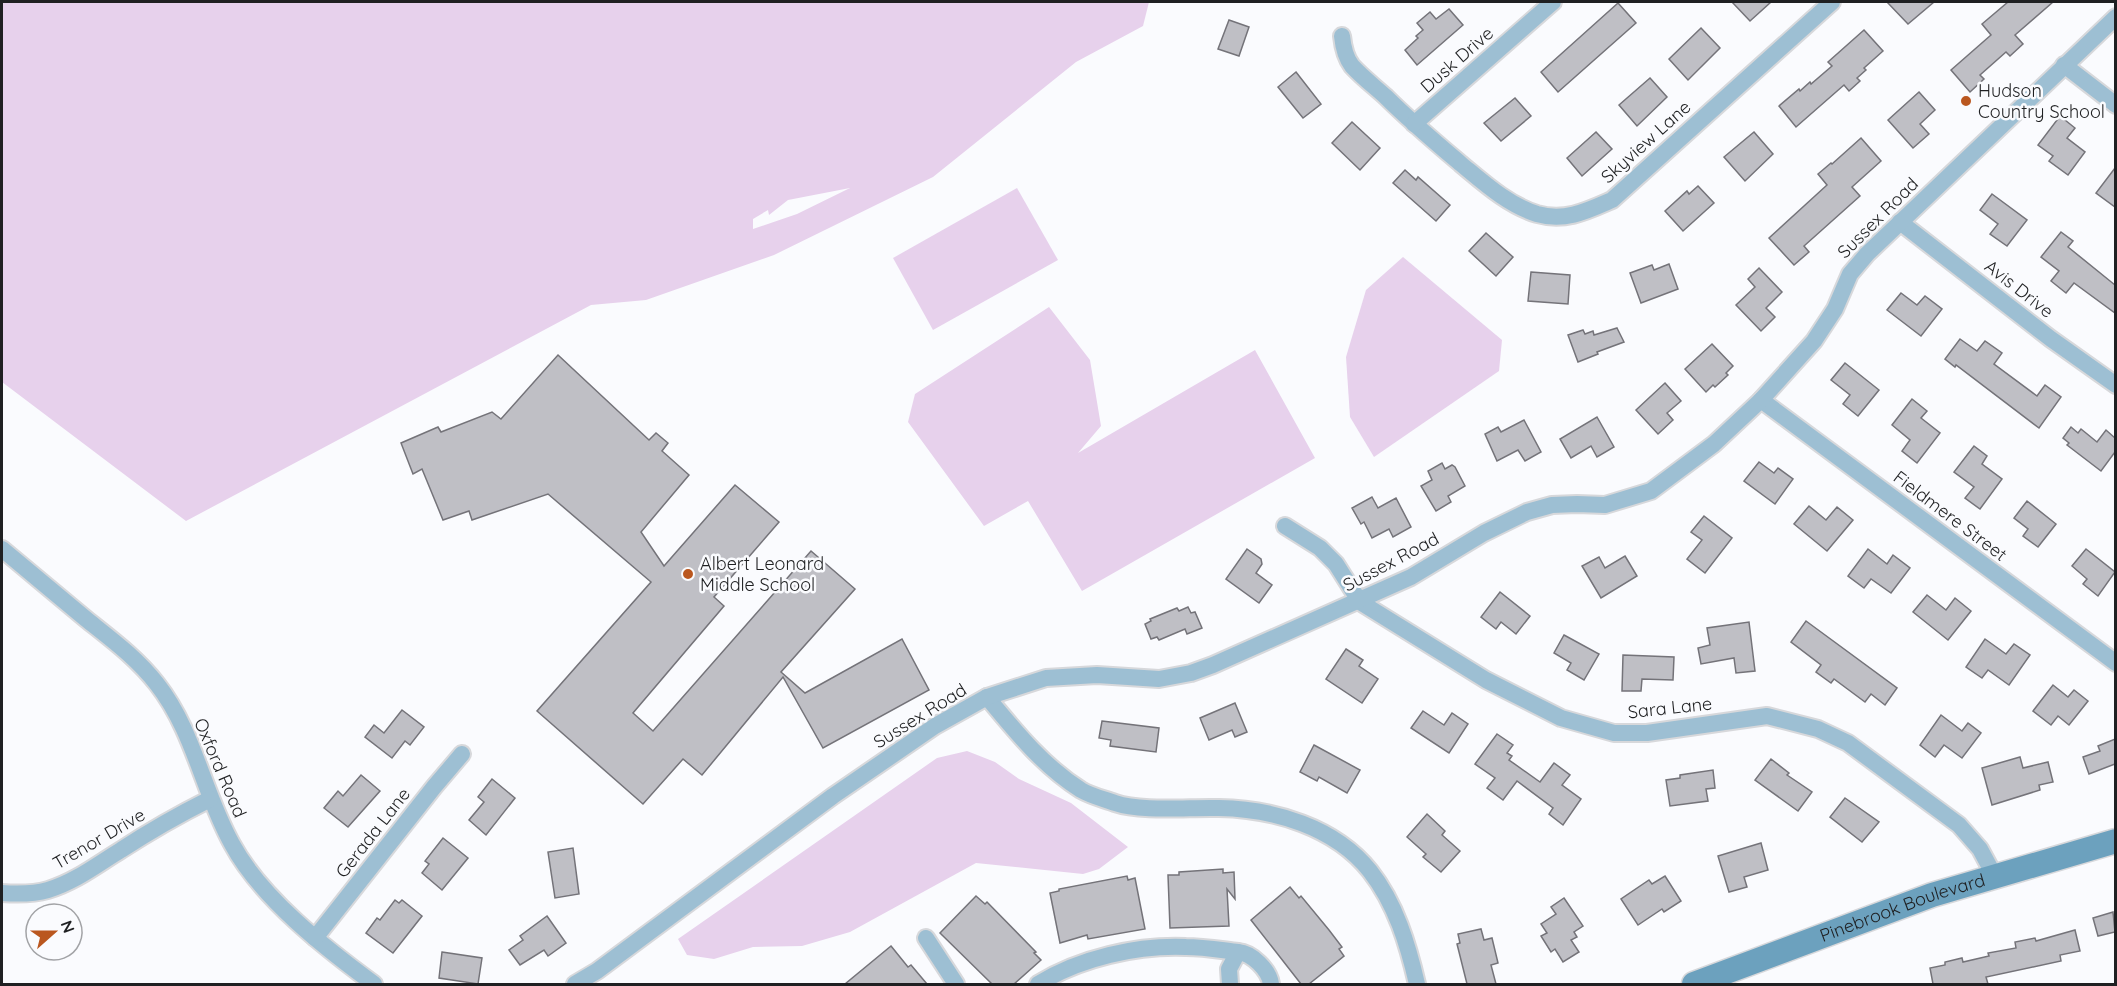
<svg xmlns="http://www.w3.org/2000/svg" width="2117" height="986" font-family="Quicksand,sans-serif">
  <rect width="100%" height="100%" fill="#fafbfe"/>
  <g fill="#e7d1ec" fill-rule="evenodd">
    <path d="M 2,2 L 1149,2 L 1143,26 L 1076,62 L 933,177 L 774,255 L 646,300 L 591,305 L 186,521 L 2,382 ZM 850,188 L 797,214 L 753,229 L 753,219 L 768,210 L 769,215 L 788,200 Z"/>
    <polygon points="1017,188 1058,260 933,330 893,258"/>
    <polygon points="1403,257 1502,340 1499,371 1374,457 1350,417 1346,357 1366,290"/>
    <polygon points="1049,307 1090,360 1101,426 1078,453 1255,350 1315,458 1082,591 1028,501 984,526 908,422 915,394"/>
    <polygon points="967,751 995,762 1019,779 1071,803 1128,847 1099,869 1083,874 976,863 850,932 802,946 753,947 714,959 687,955 678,939 937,758"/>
  </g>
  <g fill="#bfbfc5" stroke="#747379" stroke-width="1.5">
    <polygon points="1732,2 1771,2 1750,21"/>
    <polygon points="1887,2 1934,2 1908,24"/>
    <polygon points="2008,2 2053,2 2015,35 2023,44 2010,56 2006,52 1980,75 1984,79 1970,92 1951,70 1991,35 1982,24"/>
    <polygon points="1618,3 1636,23 1558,92 1541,72"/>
    <polygon points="1449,9 1463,25 1417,65 1405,50 1418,38 1416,36 1423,30 1417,23 1430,12 1436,19"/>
    <polygon points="1229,20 1249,27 1239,56 1218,49"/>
    <polygon points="1701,28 1720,48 1688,80 1669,59"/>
    <polygon points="1864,30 1883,51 1864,68 1866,70 1857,78 1860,81 1849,91 1844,85 1796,127 1779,106 1799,89 1800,91 1810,82 1811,84 1832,66 1828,62"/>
    <polygon points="1296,72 1321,104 1303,118 1278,87"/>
    <polygon points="1650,78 1667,97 1637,126 1619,105"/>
    <polygon points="1919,92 1935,110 1920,124 1929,134 1913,148 1888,120"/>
    <polygon points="1515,98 1531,116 1501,141 1484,123"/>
    <polygon points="2060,116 2075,128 2067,138 2085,152 2068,175 2049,161 2053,156 2038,145"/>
    <polygon points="1352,122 1380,148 1360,170 1332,143"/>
    <polygon points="1596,132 1612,149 1582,176 1567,158"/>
    <polygon points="1754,132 1773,154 1745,181 1724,157"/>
    <polygon points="1861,138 1881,161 1852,187 1860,196 1804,246 1809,252 1794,265 1769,238 1827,185 1818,174 1831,163 1832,164"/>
    <polygon points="2115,168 2115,207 2096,193"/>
    <polygon points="1405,170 1416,180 1418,177 1450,205 1436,221 1393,183"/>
    <polygon points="1698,186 1714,203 1683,231 1665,211 1687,191 1689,194"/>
    <polygon points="1992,194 2027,220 2007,246 1990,234 1998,224 1980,210"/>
    <polygon points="2061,232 2073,241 2068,247 2115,285 2115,313 2074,283 2066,293 2051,281 2059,271 2041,257"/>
    <polygon points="1486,233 1513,257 1496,276 1469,251"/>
    <polygon points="1669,264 1678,289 1641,303 1630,273 1652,265 1654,270"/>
    <polygon points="1759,268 1782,292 1766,308 1775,317 1761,331 1736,305 1755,287 1748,279"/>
    <polygon points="1531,272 1570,275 1568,304 1528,301"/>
    <polygon points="1901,293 1917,305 1925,296 1942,309 1921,336 1887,310"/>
    <polygon points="1617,328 1624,342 1597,352 1598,354 1578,362 1568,335 1583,330 1585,334 1593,331 1594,335"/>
    <polygon points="1960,339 1977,351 1985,341 2002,353 1994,364 2037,396 2045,385 2061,397 2039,428 1956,365 1955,367 1945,359"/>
    <polygon points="1712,344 1733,366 1726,373 1728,375 1715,387 1713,385 1706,392 1685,369"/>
    <polygon points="558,355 649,440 656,433 668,443 662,451 689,475 641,532 664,566 735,485 779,522 714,597 724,606 633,713 653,731 811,551 855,589 781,672 805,693 902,639 929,690 823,748 783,677 702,775 683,759 643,804 537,711 651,582 548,494 472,520 469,511 443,520 422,469 413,474 401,443 438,427 441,432 492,412 501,419"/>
    <polygon points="1845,363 1879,390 1858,416 1843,404 1850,395 1831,380"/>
    <polygon points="1665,383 1681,401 1667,413 1673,420 1658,434 1636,410"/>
    <polygon points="1912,399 1927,411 1921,418 1940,433 1917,463 1902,451 1910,440 1892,425"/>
    <polygon points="1597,417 1614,447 1597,457 1591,446 1571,458 1560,439"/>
    <polygon points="1524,420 1541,452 1525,461 1518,450 1497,461 1485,434 1498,427 1501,432"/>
    <polygon points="2071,427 2078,433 2081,429 2097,442 2106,430 2115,438 2115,452 2101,471 2067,445 2069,443 2063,438"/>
    <polygon points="1974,446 1987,456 1982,464 2002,479 1980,509 1965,498 1974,487 1954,472"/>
    <polygon points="1759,462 1774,473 1778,468 1793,479 1775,504 1744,481"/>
    <polygon points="1442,463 1445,469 1452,465 1455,467 1465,486 1448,496 1451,502 1436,511 1421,486 1432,480 1428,471"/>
    <polygon points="1372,497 1378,508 1396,498 1411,527 1393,537 1389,529 1372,538 1364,522 1361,524 1352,508"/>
    <polygon points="2027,501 2056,524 2038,547 2023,536 2028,529 2014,518"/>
    <polygon points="1809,506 1826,520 1837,507 1853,520 1827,551 1794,524"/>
    <polygon points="1704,516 1732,538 1705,573 1687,559 1702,540 1691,532"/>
    <polygon points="1247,549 1261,559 1262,564 1256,573 1272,585 1259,603 1226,579"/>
    <polygon points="1868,549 1887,564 1893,555 1910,568 1891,593 1871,579 1864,588 1848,576"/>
    <polygon points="2086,549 2115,572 2098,596 2083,584 2087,579 2072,566"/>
    <polygon points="1625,556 1637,576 1601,598 1582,566 1599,557 1605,568"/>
    <polygon points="1500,592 1530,616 1516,634 1501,622 1496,629 1481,617"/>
    <polygon points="1927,595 1946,610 1955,598 1971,611 1948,640 1913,612"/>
    <polygon points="1188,607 1191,613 1195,612 1202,628 1187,634 1185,629 1159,640 1157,637 1151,639 1145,624 1151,621 1150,619 1177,608 1179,611"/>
    <polygon points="1806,621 1897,688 1885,705 1871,694 1865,702 1834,679 1831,683 1816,672 1821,665 1791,642"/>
    <polygon points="1749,622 1755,671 1736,673 1734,658 1701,664 1698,648 1710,645 1707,628"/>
    <polygon points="1564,635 1599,654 1584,680 1567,670 1571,663 1554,653"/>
    <polygon points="1985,639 2006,654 2014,644 2030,655 2009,685 1988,670 1982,678 1966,667"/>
    <polygon points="1346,649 1363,660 1359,666 1378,679 1362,703 1326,679"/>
    <polygon points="1623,655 1674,657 1673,680 1642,679 1641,691 1622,691"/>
    <polygon points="2053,685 2068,697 2074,690 2088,701 2069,725 2058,716 2051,725 2033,711"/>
    <polygon points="1235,703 1247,732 1235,737 1232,730 1209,740 1200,718"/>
    <polygon points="402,710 424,727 410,745 405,741 392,758 365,737 374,725 384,733"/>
    <polygon points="1423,711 1444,725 1452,713 1468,724 1449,753 1411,728"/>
    <polygon points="1941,715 1962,731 1968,723 1981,733 1962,758 1944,745 1935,757 1920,745"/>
    <polygon points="1102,721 1159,728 1156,752 1110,746 1111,740 1099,738"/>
    <polygon points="1497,734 1513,745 1507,753 1512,756 1509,760 1540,782 1554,763 1570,775 1562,785 1581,799 1563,825 1549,814 1553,808 1517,781 1503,800 1487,788 1495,778 1475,764"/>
    <polygon points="2115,739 2115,764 2089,774 2083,757 2100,751 2098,746"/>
    <polygon points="1314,745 1360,770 1347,793 1319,777 1317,781 1300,772"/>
    <polygon points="2020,757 2023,768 2048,762 2053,782 2039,785 2040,790 1992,805 1982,768"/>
    <polygon points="1771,759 1789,773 1787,775 1812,792 1798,811 1755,780"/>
    <polygon points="1713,770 1715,788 1706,789 1708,801 1670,806 1666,780 1680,778 1680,775"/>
    <polygon points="361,775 380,791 348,827 324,808 338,791 343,796"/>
    <polygon points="492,779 515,798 486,835 469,820 484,802 478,797"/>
    <polygon points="1845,798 1879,822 1862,842 1830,817"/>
    <polygon points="1427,814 1445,831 1442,835 1460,851 1441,872 1423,857 1426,854 1407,837"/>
    <polygon points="443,838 468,858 442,890 422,873 429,864 425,861"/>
    <polygon points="1761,843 1768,870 1744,877 1747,887 1729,892 1718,856"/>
    <polygon points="573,848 579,894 555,898 548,852"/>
    <polygon points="1223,869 1223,873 1234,872 1235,899 1227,889 1229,926 1170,928 1168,875 1179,875 1179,872"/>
    <polygon points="1127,876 1128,880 1135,878 1145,929 1088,939 1087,935 1060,943 1050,893 1059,891 1059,889"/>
    <polygon points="1665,876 1681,901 1664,912 1662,909 1638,925 1621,899 1649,880 1652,884"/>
    <polygon points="1290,887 1299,898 1301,896 1329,930 1342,947 1339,949 1344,956 1309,984 1301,984 1251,920"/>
    <polygon points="976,896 985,904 987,902 1036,952 1034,953 1041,960 1014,984 992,984 940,933"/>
    <polygon points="1564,898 1583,926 1574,932 1577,937 1571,940 1579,952 1563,962 1555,949 1551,952 1541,936 1547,933 1541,924 1556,914 1551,907"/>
    <polygon points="395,900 399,903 402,900 422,916 393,953 366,933 377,918 380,920"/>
    <polygon points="2113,912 2115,932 2098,936 2093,918"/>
    <polygon points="547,916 566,943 548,956 544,950 520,965 509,950 523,940 520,936"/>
    <polygon points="1481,929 1484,940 1492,938 1498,963 1491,965 1496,984 1467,984 1457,944 1460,943 1458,934"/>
    <polygon points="2075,930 2080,951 2060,955 2061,961 1986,977 1988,984 1933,984 1930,968 1945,965 1945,962 1962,958 1963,962 1989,956 1988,953 2016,948 2015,942 2035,938 2036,941"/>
    <polygon points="891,946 908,967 911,965 927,984 845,984"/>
    <polygon points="442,952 482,958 478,984 439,978"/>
  </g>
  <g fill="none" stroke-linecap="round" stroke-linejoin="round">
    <g stroke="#d7d8db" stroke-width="20">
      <g id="street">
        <path d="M 1342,36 C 1343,46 1345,57 1352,66 C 1362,77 1375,87 1386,97 C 1410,121 1435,142 1461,164 C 1484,183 1508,205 1537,214 C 1565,222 1587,211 1612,200 L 1832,2"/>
        <polyline points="2064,65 2116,105"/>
        <polyline points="1414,124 1553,2"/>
        <polyline points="1900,222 2051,339 2116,385"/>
        <polyline points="1761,400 2116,663"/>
        <polyline points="1285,526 1320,548 1336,564 1360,602 1486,680 1561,718 1614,733 1647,733 1767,716 1818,729 1848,743 1959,825 1980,849 1994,875"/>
        <path d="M 2,549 C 30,572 58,596 86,619 C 111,639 137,658 157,684 C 194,731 203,792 232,844 C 261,898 325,948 374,984"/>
        <path d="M 987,697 C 1015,731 1043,766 1081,790 C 1091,796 1104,799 1115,803 C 1141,812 1190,807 1219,808 C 1274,809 1335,827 1370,871 C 1396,904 1408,945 1417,984"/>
        <path d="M 2,893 C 16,894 34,894 48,890 C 75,882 98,864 121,850 C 150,831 180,814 210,799"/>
        <polyline points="315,938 434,787 462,754"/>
        <polyline points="926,938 956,984"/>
        <polyline points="575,984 597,971 833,796 935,726 987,697 1046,678 1097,675 1159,679 1191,673 1213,665 1411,577 1484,533 1527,512 1552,505 1577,504 1605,505 1651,491 1714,444 1761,400 1814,341 1835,309 1850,274 1867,254 2116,17"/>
        <path d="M 1038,984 C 1080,958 1137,945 1186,947 C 1203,947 1221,950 1238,952"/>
        <path d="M 1230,984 L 1229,969 L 1238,952 C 1252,953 1269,970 1271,984"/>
      </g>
    </g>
    <g stroke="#d7d8db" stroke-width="27">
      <g id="secondary">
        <path id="s1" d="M 1694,984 L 1932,895 L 2116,841"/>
      </g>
    </g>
    <use href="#street" stroke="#9dbfd3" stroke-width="16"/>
    <use href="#secondary" stroke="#6ca1be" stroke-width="24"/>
  </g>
  <g fill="#ba571f" stroke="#fafbfe" stroke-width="2">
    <circle cx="1966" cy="101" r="6"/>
    <circle cx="688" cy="574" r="6"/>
  </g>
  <g text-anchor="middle" stroke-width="5" stroke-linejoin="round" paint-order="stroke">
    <g font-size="18" fill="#1f2022" stroke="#fafbfe">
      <text transform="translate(1457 60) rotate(-41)" y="6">Dusk Drive</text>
      <text transform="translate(1646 142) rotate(-42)" y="6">Skyview Lane</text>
      <text transform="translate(1878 218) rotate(-45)" y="6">Sussex Road</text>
      <text transform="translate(2019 289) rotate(38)" y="6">Avis Drive</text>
      <text transform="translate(1950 516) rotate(37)" y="6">Fieldmere Street</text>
      <text transform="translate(1391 562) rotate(-28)" y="6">Sussex Road</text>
      <text transform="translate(1670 708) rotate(-6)" y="6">Sara Lane</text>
      <text transform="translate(920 716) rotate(-32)" y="6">Sussex Road</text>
      <text transform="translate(220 768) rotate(67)" y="6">Oxford Road</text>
      <text transform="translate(373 833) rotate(-52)" y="6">Gerada Lane</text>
      <text transform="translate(99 839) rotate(-30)" y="6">Trenor Drive</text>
      <text dy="6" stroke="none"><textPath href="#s1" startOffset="222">Pinebrook Boulevard</textPath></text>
    </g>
    <g font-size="18" fill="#1f2022" stroke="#fafbfe" text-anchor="start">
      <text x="1978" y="97">Hudson<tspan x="1978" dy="21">Country School</tspan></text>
      <text x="700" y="570">Albert Leonard<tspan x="700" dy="21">Middle School</tspan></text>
    </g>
  </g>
  <rect width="2117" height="986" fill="none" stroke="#1f2022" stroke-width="6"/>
  <g transform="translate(54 932) rotate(69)"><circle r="28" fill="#fafbfe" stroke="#a2a3a6" stroke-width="1.5"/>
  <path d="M0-4.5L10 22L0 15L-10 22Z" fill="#ba571f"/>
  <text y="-9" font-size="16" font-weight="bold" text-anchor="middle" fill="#1f2022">N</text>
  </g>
</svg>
